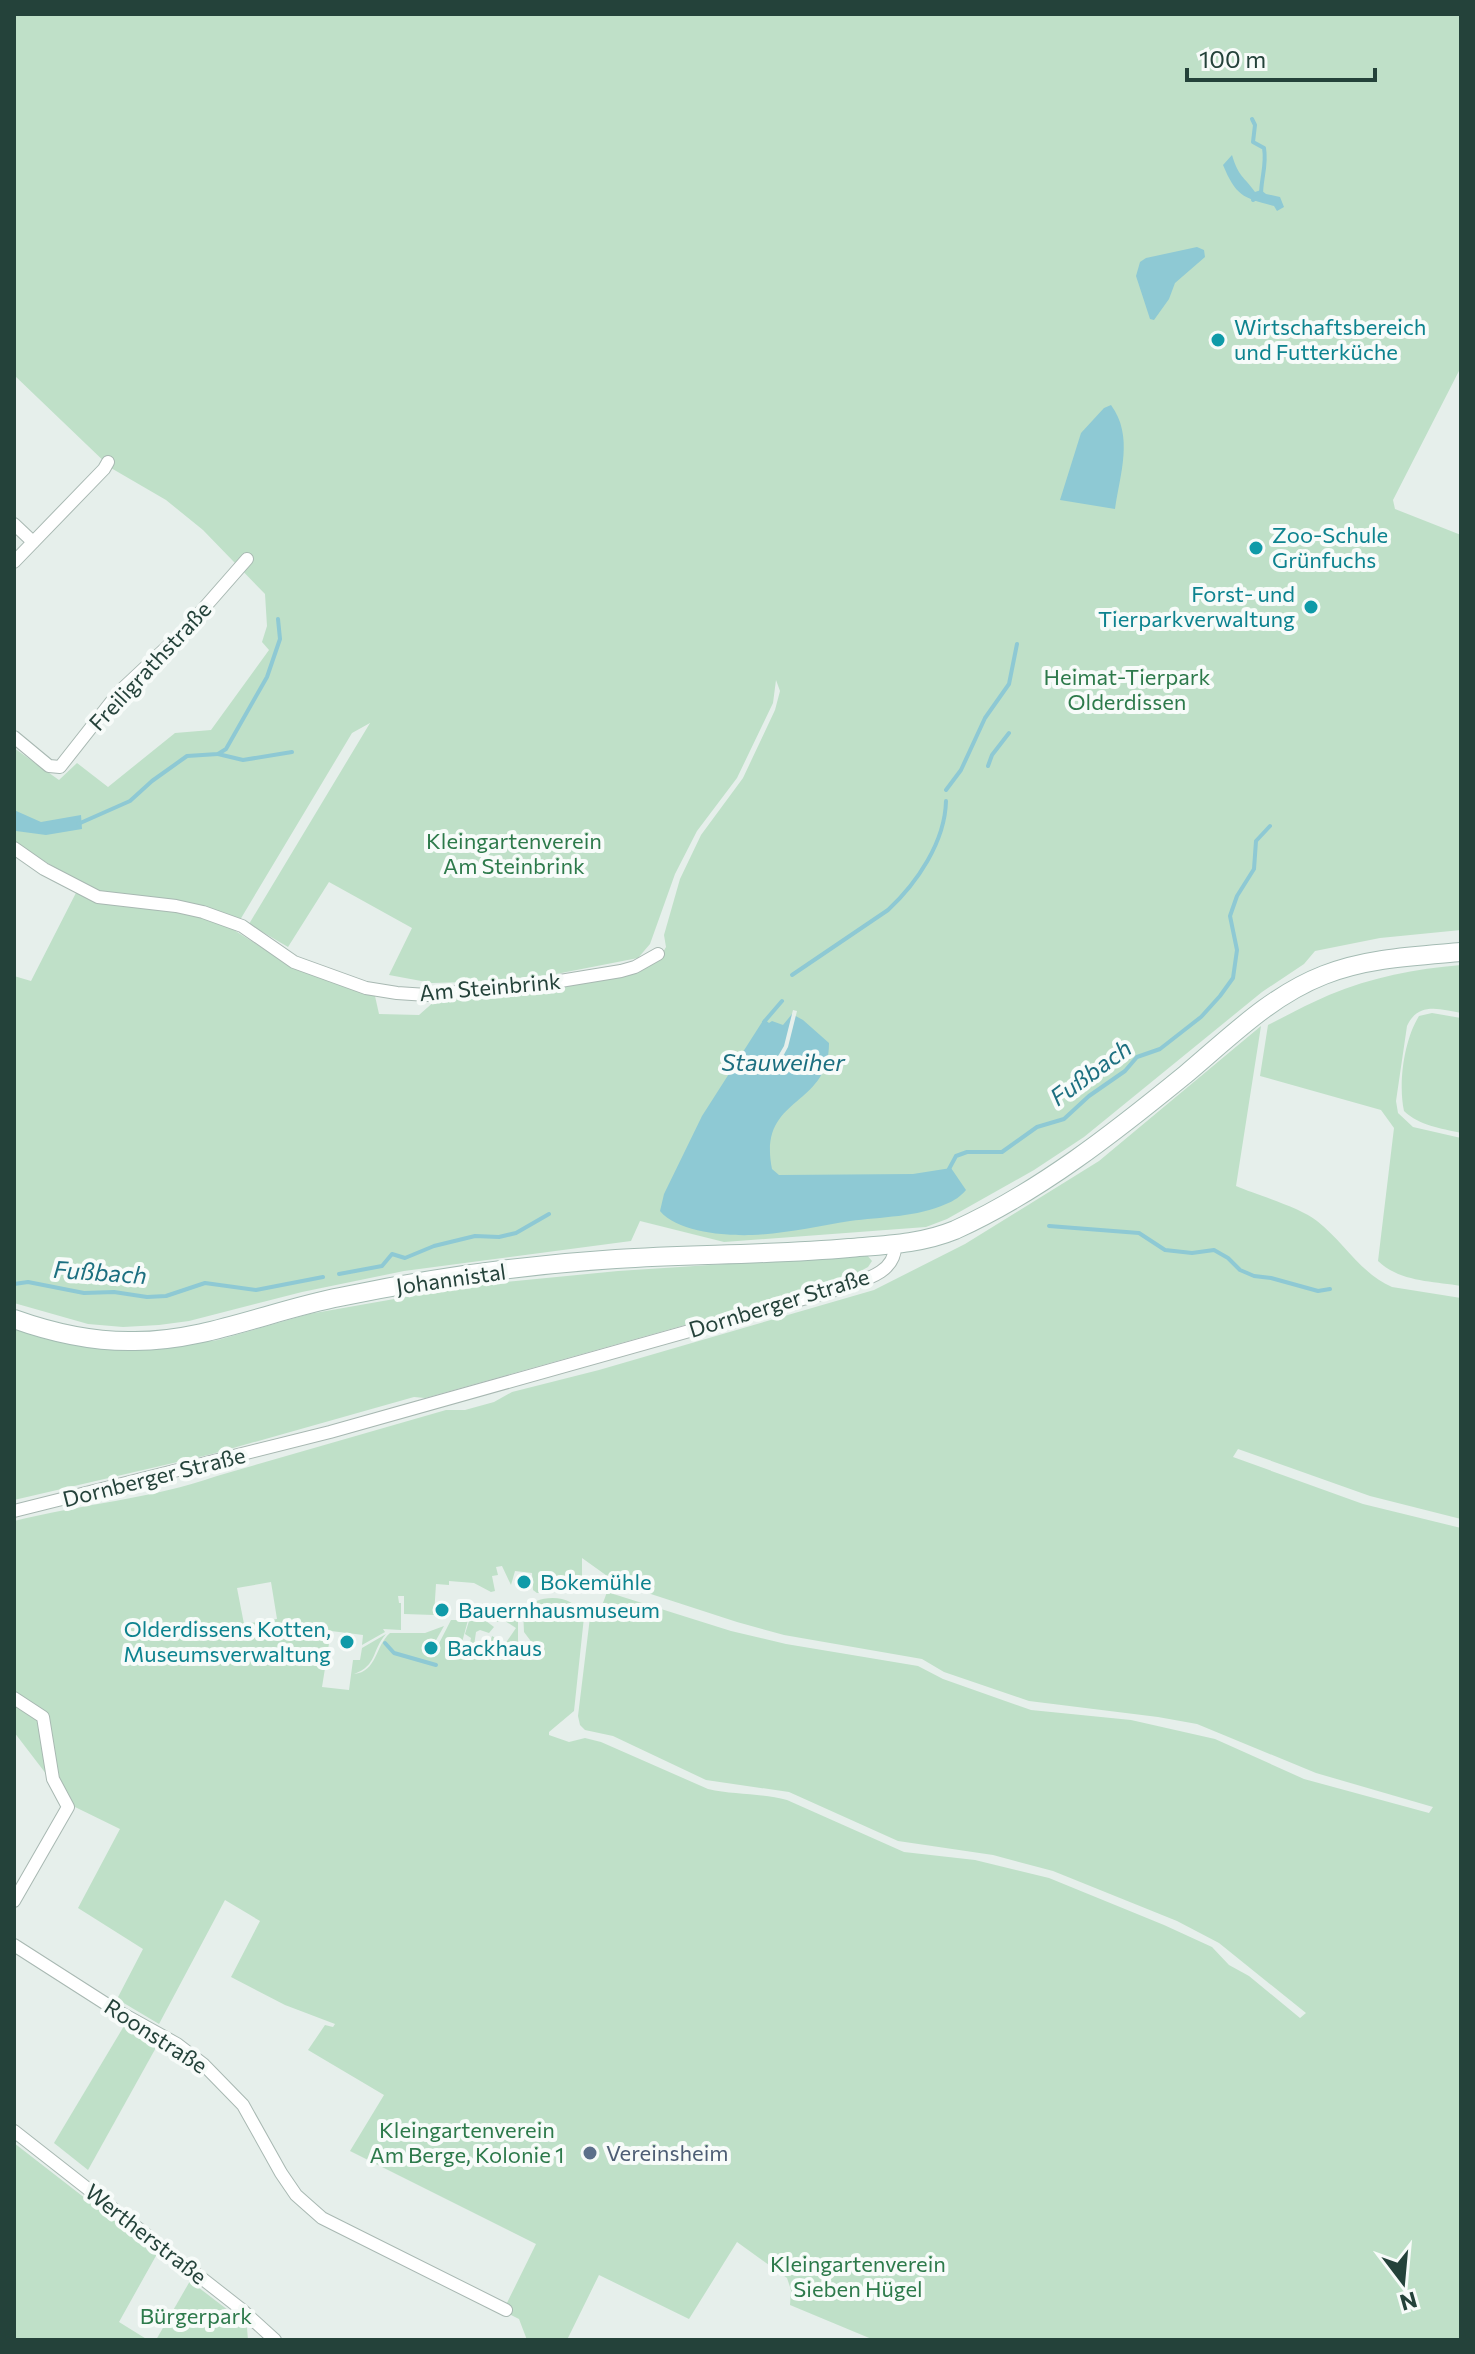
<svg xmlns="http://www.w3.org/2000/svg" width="1475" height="2354" font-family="Commissioner,sans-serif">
  <rect width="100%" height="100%" fill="#e6efeb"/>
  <g fill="#bfe0c8" fill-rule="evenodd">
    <path d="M 14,14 L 1461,14 L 1461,367 L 1393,500 L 1395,509 L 1461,535 L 1461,930 L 1380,938 L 1315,951 L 1304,964 L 1262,992 L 1084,1137 L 1034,1170 L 947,1219 L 926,1227 L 724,1242 L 640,1221 L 631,1241 L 404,1271 L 302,1292 L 189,1321 L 159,1325 L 123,1327 L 88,1324 L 14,1303 L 14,976 L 31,981 L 81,883 L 14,843 L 14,748 L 59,780 L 77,763 L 108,787 L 175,733 L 211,730 L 269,650 L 262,642 L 267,626 L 265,594 L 203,530 L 166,500 L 111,468 L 14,375 ZM 776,680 L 780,691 L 775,710 L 743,778 L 701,835 L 680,879 L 664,935 L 666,947 L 662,954 L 640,972 L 521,992 L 436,1000 L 419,1015 L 379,1014 L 375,996 L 291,966 L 234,930 L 352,733 L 370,723 L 249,924 L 288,947 L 329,882 L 412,928 L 389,975 L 432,983 L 468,982 L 551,975 L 638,958 L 650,944 L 675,874 L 697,831 L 737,778 L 773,703 Z"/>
    <path d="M 1461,965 L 1461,1013 C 1439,1009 1418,1002 1407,1026 L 1396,1101 L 1398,1113 L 1413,1127 L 1461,1138 L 1461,1286 C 1432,1281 1400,1282 1378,1261 L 1394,1128 L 1381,1110 L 1260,1076 L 1268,1025 C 1288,1015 1308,1004 1329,995 C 1372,977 1415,969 1461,965 Z"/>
    <path d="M 1432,1013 L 1461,1018 L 1461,1133 C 1440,1128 1420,1126 1404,1111 C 1398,1083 1404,1040 1419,1016 Z"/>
    <path d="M 1261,1026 L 1236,1186 C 1257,1195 1300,1207 1317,1221 C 1343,1241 1360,1273 1392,1287 L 1461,1298 L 1461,1519 L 1370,1496 L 1238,1449 L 1233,1457 L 1363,1504 L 1461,1528 L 1461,2340 L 874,2340 L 790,2305 L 791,2290 L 787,2278 L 737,2242 L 689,2319 L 599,2275 L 567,2340 L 527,2340 L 519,2319 L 503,2311 L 536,2244 L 350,2151 L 384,2095 L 308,2050 L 325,2025 L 333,2027 L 335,2024 L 285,2005 L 231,1977 L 260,1921 L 225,1900 L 159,2024 L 117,1999 L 143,1949 L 78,1908 L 120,1829 L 75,1807 L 63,1796 L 14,1732 L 14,1521 C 82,1504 152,1499 217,1476 L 446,1410 L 465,1410 L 494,1402 L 512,1392 L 599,1370 L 874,1290 L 965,1244 L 1099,1161 ZM 582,1558 L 617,1583 L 737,1622 L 784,1635 L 922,1659 L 944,1672 L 1029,1701 L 1158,1717 L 1197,1724 L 1316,1773 L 1433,1807 L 1429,1813 L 1304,1779 L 1215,1739 L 1131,1720 L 1031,1710 L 943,1679 L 918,1666 L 786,1644 L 731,1631 L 607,1592 L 600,1611 L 591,1609 L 578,1716 L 580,1725 L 585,1730 L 613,1736 L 706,1780 L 789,1792 L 898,1841 L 993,1855 L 1053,1871 L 1177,1921 L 1219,1943 L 1306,2013 L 1300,2018 L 1249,1976 L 1229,1965 L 1212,1947 L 1164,1925 L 1049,1878 L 975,1860 L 904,1852 L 787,1800 C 761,1793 734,1795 708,1789 L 601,1742 L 585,1738 L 569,1742 L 549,1735 L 549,1732 L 574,1711 L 584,1617 C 580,1612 576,1605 570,1602 C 557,1595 533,1597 523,1611 L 524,1632 L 533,1644 L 527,1653 L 504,1652 L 505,1645 L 518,1644 L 518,1608 L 510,1617 L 500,1613 L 494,1616 L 497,1622 L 502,1619 L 516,1628 L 505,1644 L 498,1640 L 499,1644 L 493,1646 L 492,1641 L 497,1639 L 492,1636 L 489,1646 L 474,1646 L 476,1632 L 480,1630 L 489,1633 L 494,1627 L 486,1621 L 469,1621 L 465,1634 L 471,1638 L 469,1647 L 461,1646 L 468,1620 L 451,1620 L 432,1657 L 423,1651 L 430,1639 L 435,1642 L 444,1626 L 425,1633 L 390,1633 C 375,1646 377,1672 354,1674 C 378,1665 371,1651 386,1634 L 362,1648 L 360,1660 L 353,1660 L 349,1690 L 322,1687 L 331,1631 L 363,1635 L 362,1645 L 385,1632 L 383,1629 L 401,1630 L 401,1603 L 399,1603 L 398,1596 L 404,1596 L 404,1614 L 434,1615 L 436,1584 L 449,1585 L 449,1581 L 474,1583 L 491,1592 L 495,1591 L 492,1576 L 498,1575 L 496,1567 L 502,1566 L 511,1585 L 515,1571 L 532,1573 L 533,1590 L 537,1593 L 577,1591 L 582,1585 ZM 271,1582 L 277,1619 L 244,1624 L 237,1588 Z"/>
    <polygon points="867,1255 872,1261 868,1267 846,1279 802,1292 425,1398 414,1397 212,1454 14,1500 14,1327 122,1349 161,1348 218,1340 309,1314 474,1285 618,1271"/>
    <polygon points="124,2026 158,2044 88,2170 54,2143"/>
    <polygon points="14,2143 157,2254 119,2322 148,2340 14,2340"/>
    <polygon points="190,2281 241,2320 247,2328 248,2340 156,2340"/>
  </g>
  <g fill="#8ec9d4">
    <path d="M 1232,155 C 1239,178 1243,175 1255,192 L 1261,190 L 1266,194 L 1280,197 L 1284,207 L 1277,211 L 1274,206 C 1243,198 1236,196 1223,165 Z"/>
    <polygon points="1197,247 1204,250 1205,257 1175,283 1169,299 1154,320 1150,319 1136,276 1140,262 1146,258"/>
    <path d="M 1111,405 C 1134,436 1120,474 1115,509 L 1060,500 L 1081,433 L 1104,408 Z"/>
    <polygon points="14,810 41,822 81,815 82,829 46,835 16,831"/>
    <path d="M 792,1014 L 803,1020 L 829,1043 C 829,1109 757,1095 772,1169 L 779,1175 L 913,1174 L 951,1168 L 966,1190 C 961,1196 954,1201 946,1204 C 918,1217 880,1217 850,1221 C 818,1226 784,1234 752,1235 C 725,1236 677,1232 660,1211 L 664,1194 L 702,1116 L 764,1019 L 769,1023 L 772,1021 L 783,1025 Z"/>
  </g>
  <polygon fill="#e6efeb" points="793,1010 797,1011 788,1047 773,1075 731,1065 733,1061 771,1068 784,1046"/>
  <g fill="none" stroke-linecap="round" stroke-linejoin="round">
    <g stroke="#8ec9d4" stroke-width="4">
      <path d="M 1252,119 L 1255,125 L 1253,142 L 1264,148 C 1267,165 1261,178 1261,195 L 1253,200"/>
      <polyline points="218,754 243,760 292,752"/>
      <polyline points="988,766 992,755 1009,733"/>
      <polyline points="946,790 961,770 985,718 1009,684 1017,644"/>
      <polyline points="78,824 130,801 152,781 187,756 218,754 226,749 267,677 280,639 278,619"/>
      <path d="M 792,975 L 888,910 C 917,883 945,842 946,801"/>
      <polyline points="764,1022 782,1001"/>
      <polyline points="949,1169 956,1156 967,1152 1002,1152 1037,1127 1064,1119 1089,1096 1125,1071 1137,1057 1160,1049 1201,1017 1220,996 1233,978 1237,950 1230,916 1237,896 1254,869 1256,841 1270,826"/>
      <polyline points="1049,1226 1139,1233 1165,1250 1192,1253 1214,1250 1228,1258 1240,1270 1254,1276 1271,1278 1318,1291 1330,1289"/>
      <polyline points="339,1274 382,1266 392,1254 405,1258 434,1246 475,1236 499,1237 516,1233 549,1214"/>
      <polyline points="14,1284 28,1282 84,1293 114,1292 147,1297 166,1296 205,1283 256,1290 323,1277"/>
      <polyline points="385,1643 394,1653 436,1665"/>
    </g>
    <g stroke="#a8b8b2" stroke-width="14">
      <g id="street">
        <polyline points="14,524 33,542"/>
        <polyline points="14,562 104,469 108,462"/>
        <polyline points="14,737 49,766 60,767 119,692 183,632 247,559"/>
        <polyline points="14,848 44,869 98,897 176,906 203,912 242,926 294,962 366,988 397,993 427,995 548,983 621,971 635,967 658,954"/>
        <path d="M 14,1511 L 330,1432 L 835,1290 C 859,1281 897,1275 895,1244"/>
        <polyline points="14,1698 43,1717 53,1779 68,1807 14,1901"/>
        <polyline points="14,1945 114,2009 177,2044 203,2064 243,2105 281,2173 296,2195 322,2218 506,2310"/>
        <polyline points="14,2131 241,2309 275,2340"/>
      </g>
    </g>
    <g stroke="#a4bbb3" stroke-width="20">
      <path id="secondary" d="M 14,1319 C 53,1333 93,1342 135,1341 C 205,1341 272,1310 340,1297 C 430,1278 524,1265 616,1259 C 694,1254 771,1255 849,1248 C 885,1245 921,1244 955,1230 C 1039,1192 1115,1132 1186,1074 C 1229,1038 1270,996 1324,975 C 1367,958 1415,956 1461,952"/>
    </g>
    <use href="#street" stroke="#fff" stroke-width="12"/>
    <use href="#secondary" stroke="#fff" stroke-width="18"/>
  </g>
  <g fill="#0f9aa8" stroke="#f7fbf9" stroke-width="3">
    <circle cx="1218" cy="340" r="8"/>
    <circle cx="1256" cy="548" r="8"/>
    <circle cx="1311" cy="607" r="8"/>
    <circle cx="524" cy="1582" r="8"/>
    <circle cx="442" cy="1610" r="8"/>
    <circle cx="347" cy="1642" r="8"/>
    <circle cx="431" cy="1648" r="8"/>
  </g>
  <circle fill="#5c6f8a" stroke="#f7fbf9" stroke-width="3" cx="590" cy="2153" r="8"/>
  <g text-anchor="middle" stroke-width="8" stroke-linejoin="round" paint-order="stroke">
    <g font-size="22" fill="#0d838f" stroke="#f7fbf9" text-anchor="start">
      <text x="1234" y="335">Wirtschaftsbereich<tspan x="1234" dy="25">und Futterküche</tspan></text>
      <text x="1272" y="543">Zoo-Schule<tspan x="1272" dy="25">Grünfuchs</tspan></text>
      <text x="1295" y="602" text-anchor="end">Forst- und<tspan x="1295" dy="25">Tierparkverwaltung</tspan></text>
      <text x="540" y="1590">Bokemühle</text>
      <text x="458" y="1618">Bauernhausmuseum</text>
      <text x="331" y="1637" text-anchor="end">Olderdissens Kotten,<tspan x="331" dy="25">Museumsverwaltung</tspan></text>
      <text x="447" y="1656">Backhaus</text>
    </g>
    <g font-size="22" fill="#24423a" stroke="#f7fbf9">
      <text transform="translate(150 666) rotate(-47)" y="8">Freiligrathstraße</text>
      <text transform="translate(490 987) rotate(-5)" y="8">Am Steinbrink</text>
      <text transform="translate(451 1279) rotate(-8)" y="8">Johannistal</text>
      <text transform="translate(779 1303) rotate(-17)" y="8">Dornberger Straße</text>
      <text transform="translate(154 1477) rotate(-14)" y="8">Dornberger Straße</text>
      <text transform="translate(156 2036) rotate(33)" y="8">Roonstraße</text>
      <text transform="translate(146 2234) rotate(38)" y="8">Wertherstraße</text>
    </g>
    <g font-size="22" fill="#2d7a4b" stroke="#f7fbf9">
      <text x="1127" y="685">Heimat-Tierpark<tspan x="1127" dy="25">Olderdissen</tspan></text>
      <text x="514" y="849">Kleingartenverein<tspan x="514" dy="25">Am Steinbrink</tspan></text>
      <text x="467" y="2138">Kleingartenverein<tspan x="467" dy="25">Am Berge, Kolonie 1</tspan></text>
      <text x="858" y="2272">Kleingartenverein<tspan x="858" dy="25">Sieben Hügel</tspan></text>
      <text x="196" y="2324">Bürgerpark</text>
    </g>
    <g font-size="22" fill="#4e5e75" stroke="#f7fbf9" text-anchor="start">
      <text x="606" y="2161">Vereinsheim</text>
    </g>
    <g font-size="24" font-style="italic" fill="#1c6f80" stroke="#f7fbf9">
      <text x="783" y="1071">Stauweiher</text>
      <text transform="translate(1091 1073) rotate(-36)" y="8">Fußbach</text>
      <text transform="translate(100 1273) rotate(4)" y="8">Fußbach</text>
    </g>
  </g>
  <rect width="1475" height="2354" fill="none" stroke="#24423a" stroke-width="32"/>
  <g transform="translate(1403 2282) rotate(164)" stroke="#f7fbf9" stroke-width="6" paint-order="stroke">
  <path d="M0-6L14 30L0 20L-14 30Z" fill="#24423a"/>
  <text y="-12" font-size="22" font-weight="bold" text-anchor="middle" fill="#24423a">N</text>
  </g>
  <path d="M1187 68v12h188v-12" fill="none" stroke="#24423a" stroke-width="4"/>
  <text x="1199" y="68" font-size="24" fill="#24423a" stroke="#f7fbf9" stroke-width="6" paint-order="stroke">100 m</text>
</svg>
